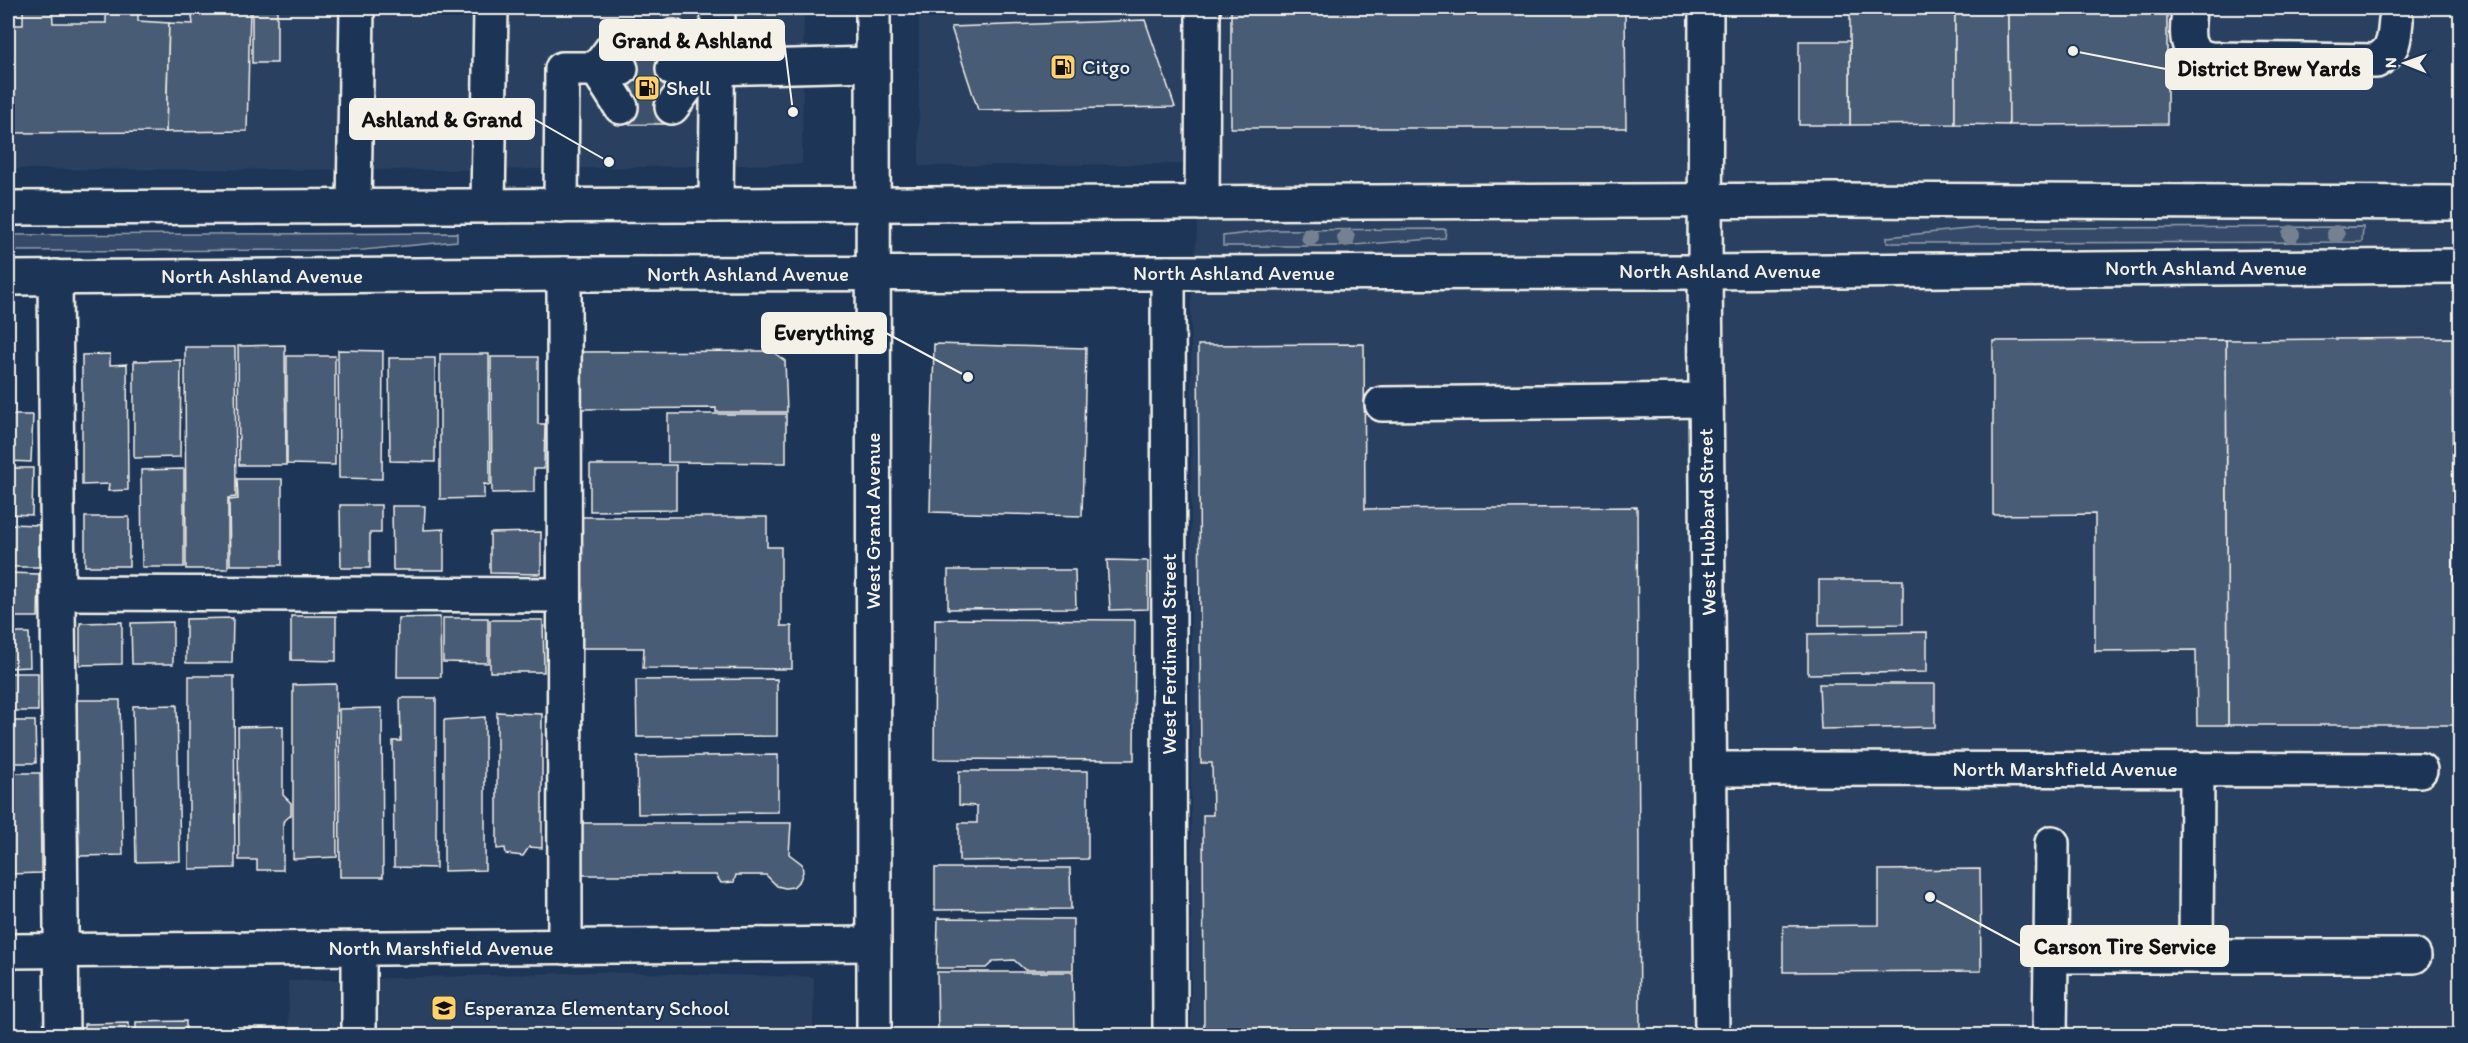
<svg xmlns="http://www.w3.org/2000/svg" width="2468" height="1043" font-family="Itim,sans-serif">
  <rect width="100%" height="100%" fill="#1d3557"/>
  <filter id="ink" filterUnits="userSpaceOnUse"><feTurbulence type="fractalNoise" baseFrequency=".0167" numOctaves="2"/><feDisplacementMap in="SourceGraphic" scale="12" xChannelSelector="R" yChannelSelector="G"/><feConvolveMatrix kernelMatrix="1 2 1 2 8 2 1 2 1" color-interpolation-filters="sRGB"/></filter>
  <g filter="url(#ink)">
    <g fill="#2a4060">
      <polygon points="8,8 804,8 802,164 488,170 8,169"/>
      <polygon points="919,8 2460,8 2460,1035 1191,1035 1191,306 1202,164 919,166"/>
      <polygon points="600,972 814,977 813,1035 289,1035 288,981"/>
    </g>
    <g fill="#354a67" stroke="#949ea8" stroke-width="1.5">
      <polygon points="2363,227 2362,242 1887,243 1887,237 1978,228"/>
      <polygon points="1446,229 1445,238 1341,246 1223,246 1223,236 1274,230"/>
      <polygon points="457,233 457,241 363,250 8,251 8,235"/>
    </g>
    <g fill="#485b74" stroke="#f4f1e8" stroke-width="1.5">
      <polygon points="23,8 52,8 53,23 106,23 106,8 138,8 138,21 169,23 166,132 8,133 8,25 23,25"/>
      <polygon points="191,8 250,8 247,131 166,132 169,23 193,24"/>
      <rect x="252" y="8" width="25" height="55"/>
      <polygon points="1231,8 1625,8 1626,128 1231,128"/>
      <polygon points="1850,8 1955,8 1955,124 1850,125"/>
      <polygon points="1955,8 2008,8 2009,125 1955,124"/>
      <polygon points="2008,8 2167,8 2167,124 2009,125"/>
      <polygon points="1145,20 1175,107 978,110 951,27"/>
      <polygon points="621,23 672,24 671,124 620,124"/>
      <rect x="1799" y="41" width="51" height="84"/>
      <polygon points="2452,338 2454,725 2228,725 2226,340"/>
      <polygon points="2226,340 2228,725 2197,725 2196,650 2095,651 2095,514 1993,515 1993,341"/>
      <polygon points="934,344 1086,348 1082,516 930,512"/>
      <polygon points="1364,344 1365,509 1637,507 1640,1036 1204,1036 1203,815 1213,815 1212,763 1201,763 1198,345"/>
      <polygon points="285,345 286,465 239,465 238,346"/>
      <polygon points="185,347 235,347 236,497 228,498 228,569 186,569"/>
      <polygon points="338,350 383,351 382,479 339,478"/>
      <polygon points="772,351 785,361 787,412 716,412 716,408 581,409 580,352"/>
      <polygon points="110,354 110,365 127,364 128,490 108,491 109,484 82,485 82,355"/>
      <polygon points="440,354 489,354 490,485 484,484 484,498 440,499"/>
      <polygon points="287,356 335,356 335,465 287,464"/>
      <polygon points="491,357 538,357 538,424 545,424 544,469 534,469 534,492 492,493"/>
      <polygon points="389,358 435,358 435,462 390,461"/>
      <polygon points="181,360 180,457 134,458 134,361"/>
      <polygon points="668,414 786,414 786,463 668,462"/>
      <polygon points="8,415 33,415 31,462 8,461"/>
      <polygon points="590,465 676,465 676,510 590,511"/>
      <polygon points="8,468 33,468 32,515 8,514"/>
      <polygon points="184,469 184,567 142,567 141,470"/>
      <polygon points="237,479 282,479 282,565 230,565 229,500 238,499"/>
      <polygon points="340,505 381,505 381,533 370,533 370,568 341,568"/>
      <polygon points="392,506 425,506 424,530 444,529 444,570 393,570"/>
      <rect x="85" y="517" width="44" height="49"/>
      <polygon points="574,517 767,517 767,547 781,547 781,626 792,626 792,669 643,668 644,648 574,648"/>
      <polygon points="8,524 39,525 39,567 8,567"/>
      <polygon points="541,532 541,574 490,573 490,533"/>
      <polygon points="1107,560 1148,561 1148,609 1110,610"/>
      <polygon points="948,570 1075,570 1076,608 948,609"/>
      <polygon points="8,573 39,574 38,617 8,617"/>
      <polygon points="1819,580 1903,580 1903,624 1819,625"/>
      <polygon points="291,616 336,616 336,661 291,660"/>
      <polygon points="440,617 441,677 397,677 398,618"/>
      <polygon points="233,618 232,663 186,663 186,619"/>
      <polygon points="443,618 488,618 488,663 443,662"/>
      <polygon points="935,619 1135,620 1134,760 934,759"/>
      <polygon points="490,620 543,620 544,672 490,672"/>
      <polygon points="122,622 122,664 80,665 80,623"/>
      <polygon points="173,622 173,664 132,664 131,623"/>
      <polygon points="1927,632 1927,672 1808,674 1808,634"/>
      <polygon points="8,633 29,633 30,667 8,668"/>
      <rect x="8" y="673" width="30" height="38"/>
      <polygon points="189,676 234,676 235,868 189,869"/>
      <polygon points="777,679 777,736 637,737 636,680"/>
      <polygon points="336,684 337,857 293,859 293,685"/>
      <polygon points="1819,684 1935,684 1935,727 1821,729"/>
      <polygon points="400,698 436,698 436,868 394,867 393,741 401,741"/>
      <polygon points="76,700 120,700 123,855 79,856"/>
      <polygon points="177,705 180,861 136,862 133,706"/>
      <polygon points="382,708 383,877 340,877 339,709"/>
      <polygon points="497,712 542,714 542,848 529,847 523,856 506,854 505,848 497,849"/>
      <polygon points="485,717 485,870 444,871 444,720"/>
      <polygon points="8,721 35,721 36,763 8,763"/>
      <polygon points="283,726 283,795 291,803 291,815 283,822 283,870 257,870 257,860 239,860 238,727"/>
      <polygon points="778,755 778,812 638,814 637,757"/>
      <polygon points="959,771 1088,771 1088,859 959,861 959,823 977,823 977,806 959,805"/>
      <polygon points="8,773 40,773 41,873 8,874"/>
      <polygon points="580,823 791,823 789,854 802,864 803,872 800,880 793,887 785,888 777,886 766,875 736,875 734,882 721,883 716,875 582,875"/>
      <polygon points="935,868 1070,868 1071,909 935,910"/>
      <polygon points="1980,869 1981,971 1783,972 1783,926 1879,925 1879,870"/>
      <polygon points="938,918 1073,919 1073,970 1025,970 1014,960 994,961 986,968 937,968"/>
      <polygon points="937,972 1073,972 1074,1036 938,1036"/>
      <polygon points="186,1021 186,1036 136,1036 136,1022"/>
      <polygon points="129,1023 129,1036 84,1036 84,1024"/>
      <rect x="237" y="1027" width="49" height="9"/>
    </g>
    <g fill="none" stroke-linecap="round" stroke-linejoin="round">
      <g stroke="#3d516d" stroke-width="33" stroke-dasharray="33 16" stroke-linecap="butt">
        <polyline points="621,37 673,37"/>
        <polyline points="621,69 673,69"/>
        <polyline points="621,107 672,107"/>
      </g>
      <g stroke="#f4f1e8" stroke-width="38">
        <g id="minor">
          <polyline points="1706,8 1705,272 1712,1036"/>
          <path d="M 2189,8 C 2188,31 2181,53 2210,59 L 2376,61 C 2395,50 2394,40 2396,20"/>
          <polyline points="673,69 873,64"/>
          <polyline points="621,107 597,69 621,37"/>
          <polyline points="672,107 701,68 673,37"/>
          <polyline points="1202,203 1203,8"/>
          <polyline points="716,205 718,8"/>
          <polyline points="488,206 491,8"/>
          <polyline points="561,206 562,69 621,69"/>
          <polyline points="354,207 357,8"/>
          <polyline points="1168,273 1170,1036"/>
          <polyline points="564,274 565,947"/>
          <polyline points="55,277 62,1036"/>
          <polyline points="1382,404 1706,400"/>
          <polyline points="59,593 564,595"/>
          <polyline points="1710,769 2420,770"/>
          <polyline points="2197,769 2196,956 2414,956"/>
          <polyline points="8,951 874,944"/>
          <polyline points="2051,956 2052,843"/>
          <polyline points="359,1036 359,949"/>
          <polyline points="2050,1036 2051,956 2196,956"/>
        </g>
      </g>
      <g stroke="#f4f1e8" stroke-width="38">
        <g id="major">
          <polyline points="873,8 874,1036"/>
          <polyline points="8,208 1837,200 2460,203"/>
          <polyline points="8,278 564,274 1705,272 2460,266"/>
        </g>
      </g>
      <use href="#minor" stroke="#1d3557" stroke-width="33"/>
      <use href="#major" stroke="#1d3557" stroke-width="33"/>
    </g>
    <g fill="#748191">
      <circle cx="2291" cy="234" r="9"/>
      <circle cx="2336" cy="234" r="9"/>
      <circle cx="1310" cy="237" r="9"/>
      <circle cx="1346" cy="238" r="9"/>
    </g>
  </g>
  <defs>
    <g id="fuel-square" transform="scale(1.35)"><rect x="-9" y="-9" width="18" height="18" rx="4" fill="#ffd166" stroke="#1d3557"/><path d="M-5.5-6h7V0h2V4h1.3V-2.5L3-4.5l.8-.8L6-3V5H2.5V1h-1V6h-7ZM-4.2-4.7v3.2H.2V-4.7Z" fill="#111"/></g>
    <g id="school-square" transform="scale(1.35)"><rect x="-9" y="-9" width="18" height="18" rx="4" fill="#ffd166" stroke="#1d3557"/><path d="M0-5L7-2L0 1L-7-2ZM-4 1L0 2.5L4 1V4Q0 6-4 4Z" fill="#111"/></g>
  </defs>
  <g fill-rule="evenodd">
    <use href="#fuel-square" x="1063" y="67"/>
    <use href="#fuel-square" x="647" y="88"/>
    <use href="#school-square" x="444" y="1008"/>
  </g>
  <g text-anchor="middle" stroke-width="4.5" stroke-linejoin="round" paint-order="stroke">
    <g font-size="21" fill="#f4f1e8" stroke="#1d3557" text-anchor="start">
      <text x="1082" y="74">Citgo</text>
      <text x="666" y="95">Shell</text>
      <text x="464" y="1015">Esperanza Elementary School</text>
    </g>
    <g font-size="21" fill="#f4f1e8" stroke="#1d3557">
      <text x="2206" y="275">North Ashland Avenue</text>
      <text x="1720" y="278">North Ashland Avenue</text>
      <text x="1234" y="280">North Ashland Avenue</text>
      <text x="748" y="281">North Ashland Avenue</text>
      <text x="262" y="283">North Ashland Avenue</text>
      <text transform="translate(873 521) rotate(-90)" y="7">West Grand Avenue</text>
      <text transform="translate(1707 522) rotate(-91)" y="7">West Hubbard Street</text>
      <text transform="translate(1169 654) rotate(-90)" y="7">West Ferdinand Street</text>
      <text x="2065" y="776">North Marshfield Avenue</text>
      <text x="441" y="955">North Marshfield Avenue</text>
    </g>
  </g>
  <path fill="none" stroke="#f4f1e8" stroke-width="2" d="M793 112L784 40M2073 51L2166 69M609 162L534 119M968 377L886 333M1930 897L2021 946"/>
  <g fill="#f4f1e8" stroke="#1d3557" stroke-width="2">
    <circle cx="793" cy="112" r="6"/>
    <circle cx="2073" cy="51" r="6"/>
    <circle cx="609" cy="162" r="6"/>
    <circle cx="968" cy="377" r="6"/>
    <circle cx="1930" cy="897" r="6"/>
  </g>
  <g fill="#f4f1e8" stroke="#f4f1e8" stroke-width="2">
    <rect x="600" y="20" width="184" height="40" rx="6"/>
    <rect x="2166" y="49" width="206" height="40" rx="6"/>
    <rect x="350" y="99" width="184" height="40" rx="6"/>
    <rect x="762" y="313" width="124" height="40" rx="6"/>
    <rect x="2021" y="926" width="207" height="40" rx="6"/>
  </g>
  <g font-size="22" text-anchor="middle" font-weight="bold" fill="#111">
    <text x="692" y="48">Grand &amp; Ashland</text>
    <text x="2269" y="76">District Brew Yards</text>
    <text x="442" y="127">Ashland &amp; Grand</text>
    <text x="824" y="340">Everything</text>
    <text x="2125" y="954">Carson Tire Service</text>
  </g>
  <rect width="2468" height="1043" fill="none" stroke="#1d3557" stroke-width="30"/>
  <rect x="15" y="15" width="2438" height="1013" fill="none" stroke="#f4f1e8" stroke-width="2" filter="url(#ink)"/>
  <g transform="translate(2405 63) rotate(271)" stroke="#1d3557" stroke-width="4.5" paint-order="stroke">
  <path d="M0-4.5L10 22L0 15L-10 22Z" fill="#f4f1e8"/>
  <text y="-9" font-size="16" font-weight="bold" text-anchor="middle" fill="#f4f1e8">N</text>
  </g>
</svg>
